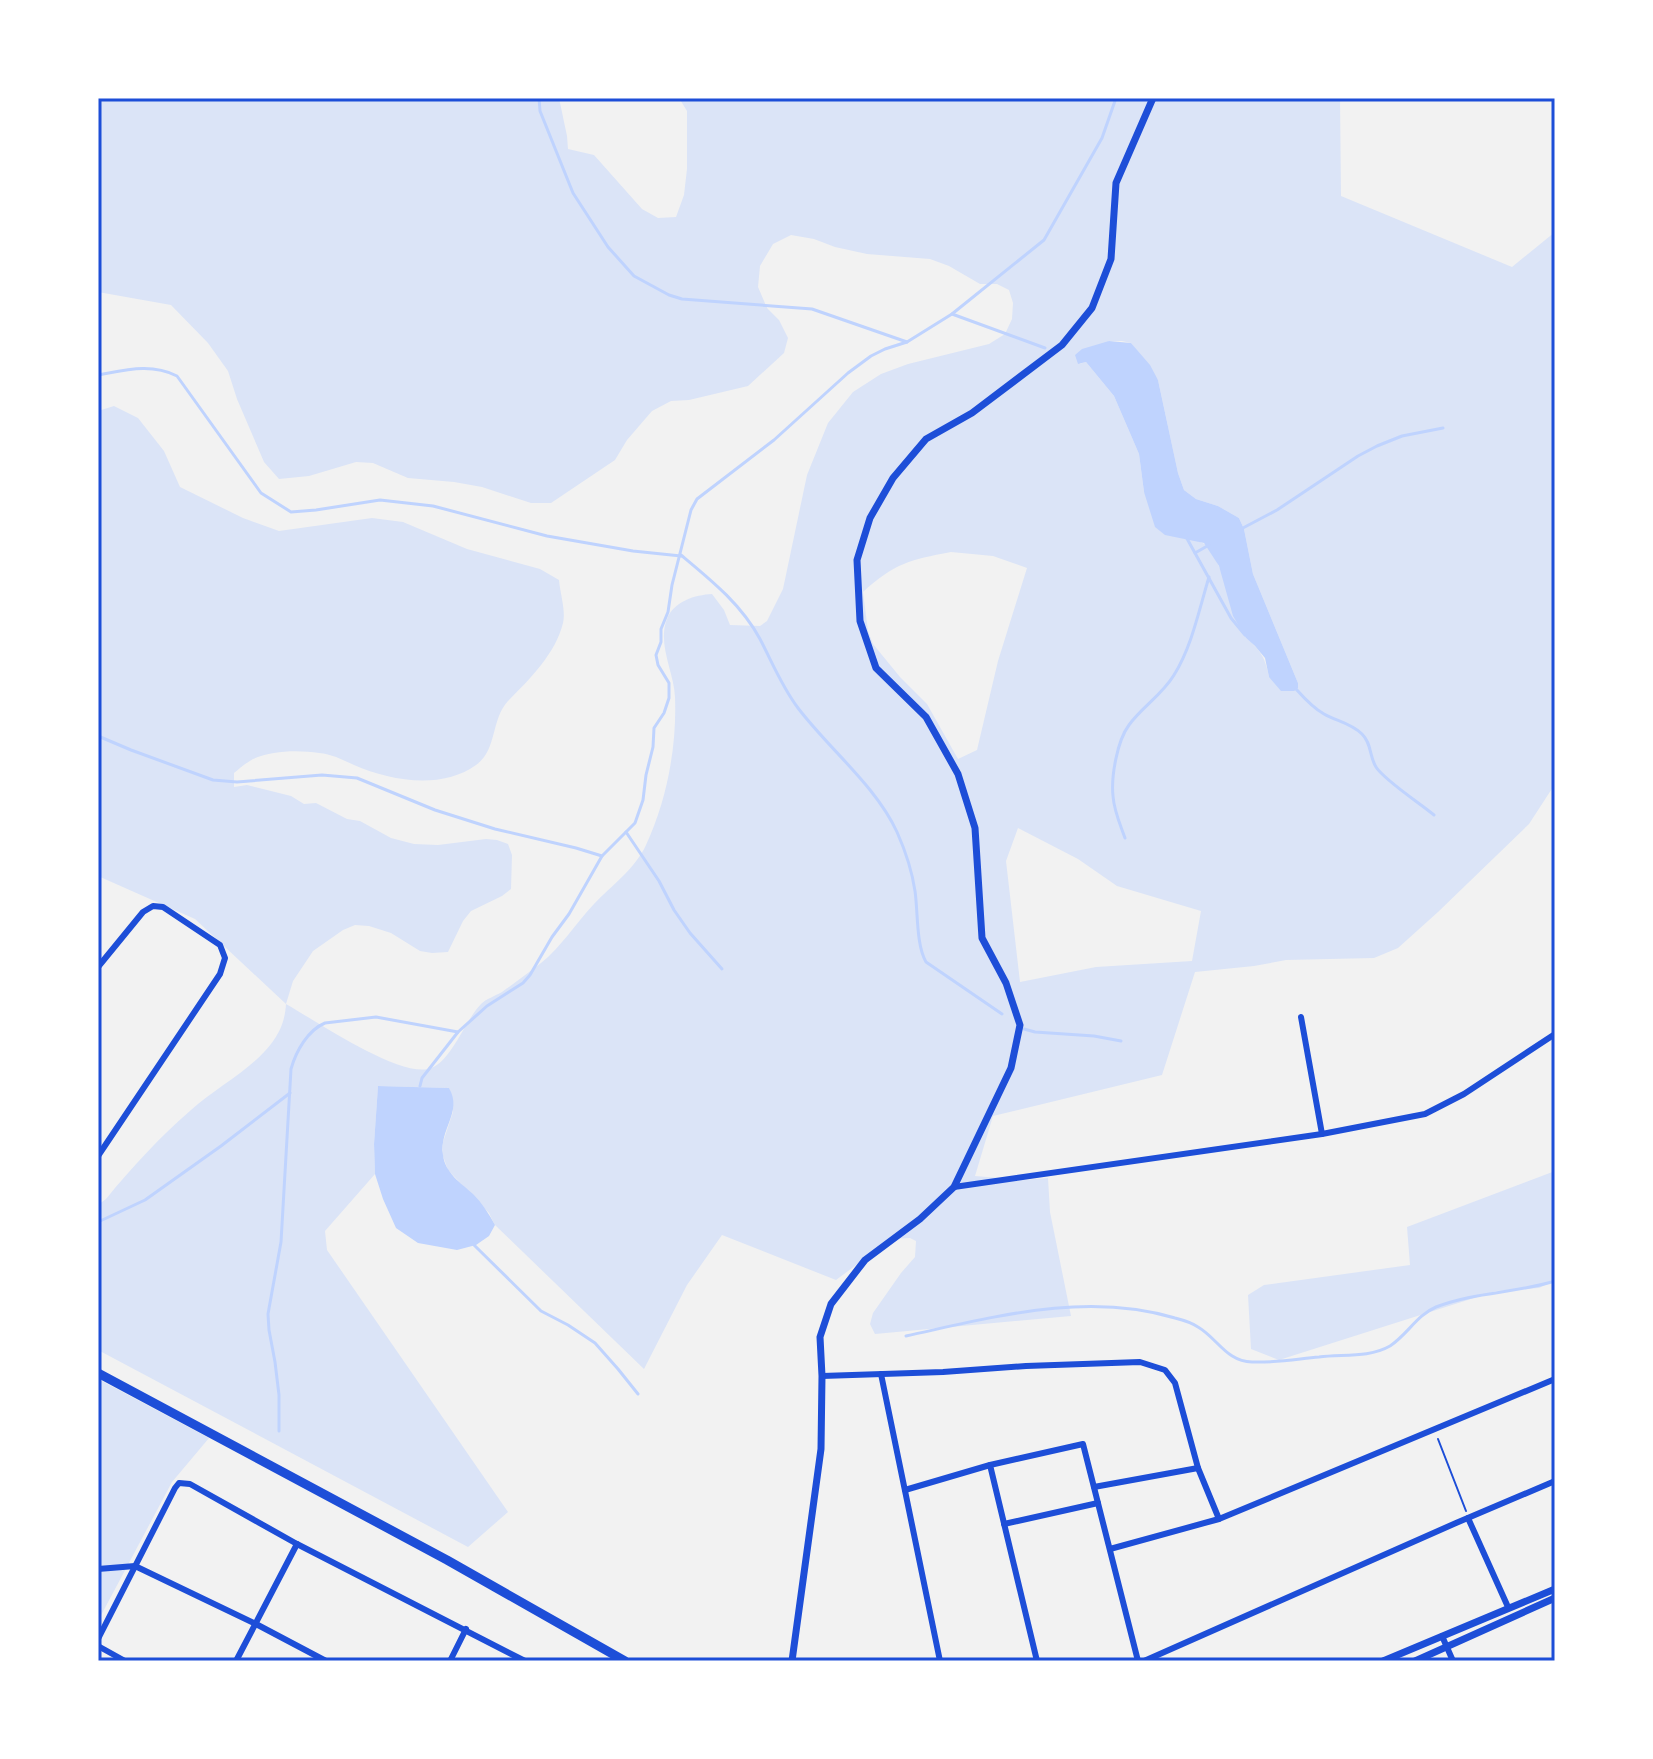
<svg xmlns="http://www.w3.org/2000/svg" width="1653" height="1759" font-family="'PT Sans Narrow',sans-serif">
  <rect width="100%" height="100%" fill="#f2f2f2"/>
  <g fill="#dbe4f7" fill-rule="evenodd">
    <path d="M 98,98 L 559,98 L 567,136 L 568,149 L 594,155 L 642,209 L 658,218 L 676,217 L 684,195 L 687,169 L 687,111 L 679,98 L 1340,98 L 1341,196 L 1512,267 L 1555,232 L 1555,784 L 1529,824 L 1438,912 L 1398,948 L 1374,958 L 1286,960 L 1254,966 L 1195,972 L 1162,1075 L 993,1116 L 975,1176 L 1024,1180 L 1048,1178 L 1050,1212 L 1071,1316 L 875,1334 L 870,1324 L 873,1313 L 901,1273 L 915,1257 L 916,1241 L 910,1238 L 891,1239 L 836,1280 L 722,1235 L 687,1285 L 644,1369 L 495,1225 L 489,1213 L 448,1170 L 443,1156 L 443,1142 L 453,1112 L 449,1088 L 378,1086 L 374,1144 L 375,1174 L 325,1231 L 327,1250 L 508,1512 L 468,1547 L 98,1350 L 98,1205 L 106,1199 C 132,1167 160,1137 191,1110 C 215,1088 252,1069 271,1044 C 281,1031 285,1019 286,1004 L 195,919 L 98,876 L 98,411 L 114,406 L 138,418 L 164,451 L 180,487 L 243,518 L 279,531 L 372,518 L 403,522 L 467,549 L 540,569 L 559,580 C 560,593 566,611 563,623 C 556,653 529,680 508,701 C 491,719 497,751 476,765 C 441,790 391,781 354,765 C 343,760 332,754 319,753 C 300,750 272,750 253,759 C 246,763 240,768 234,773 L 234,787 L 247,785 L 291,796 L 304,804 L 316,803 L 347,819 L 360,821 L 391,838 L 414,844 L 438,845 L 486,839 L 497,840 L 508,844 L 512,855 L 511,889 L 502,896 L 471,911 L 463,921 L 448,952 L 432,953 L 420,951 L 391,933 L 369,926 L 355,925 L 343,930 L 313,951 L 293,981 L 286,1004 C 316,1021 397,1076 428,1069 C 450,1065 465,1020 481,1004 C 486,999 495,996 502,992 C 515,983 528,973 541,963 C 561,947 576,923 594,904 C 611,886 635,869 646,845 C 667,800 677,746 675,697 C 674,672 657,644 667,619 C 674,601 695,595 712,594 L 724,610 L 730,625 L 760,626 L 767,621 L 783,589 L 807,475 L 828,423 L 853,392 L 881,374 L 908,364 L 989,344 L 1005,334 L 1012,319 L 1013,303 L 1009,290 L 997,284 L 980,284 L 949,266 L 930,259 L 867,254 L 835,247 L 814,239 L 791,235 L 773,244 L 760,266 L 758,287 L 767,308 L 779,320 L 788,338 L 784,353 L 748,386 L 689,400 L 671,401 L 652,411 L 627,440 L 615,460 L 551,503 L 531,503 L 482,487 L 454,482 L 408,478 L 373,463 L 356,462 L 309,476 L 279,479 L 264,462 L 237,399 L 228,371 L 208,343 L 171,305 L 98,292 ZM 1109,341 L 1122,341 L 1131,343 L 1158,380 L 1178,473 L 1184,490 L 1196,499 L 1218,506 L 1239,518 L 1244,529 L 1253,574 L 1298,683 L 1269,677 C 1265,657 1261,651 1246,638 C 1238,618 1220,558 1206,545 C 1202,542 1200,542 1195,540 L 1144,492 L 1139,454 L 1114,396 L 1086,362 L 1079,364 ZM 951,552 L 993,556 L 1027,568 L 998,661 L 977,750 L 958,759 L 927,704 L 900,677 L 873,644 L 868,631 L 863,592 C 895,563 909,560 951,552 ZM 1018,828 L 1078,859 L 1117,886 L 1201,911 L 1192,961 L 1096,967 L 1020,982 L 1006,861 Z"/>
    <polygon points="1555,1171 1555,1280 1539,1288 1496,1291 1279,1360 1251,1349 1248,1295 1264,1285 1410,1265 1407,1227"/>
    <polygon points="98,1379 209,1438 172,1482 98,1621"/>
  </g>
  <g fill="#bfd3fe">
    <polygon points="1109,341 1131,343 1150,365 1158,380 1178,473 1184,490 1196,499 1218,506 1239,518 1244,529 1253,574 1298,683 1298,688 1294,691 1281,691 1269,677 1265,658 1255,646 1246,638 1233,616 1219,566 1204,543 1165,535 1155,527 1144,492 1139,454 1114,396 1086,362 1078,364 1075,355 1082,349"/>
    <path d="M 378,1086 L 449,1088 C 463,1112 439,1129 443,1155 C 445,1173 461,1183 473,1194 C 482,1203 489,1214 495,1225 L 489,1236 L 476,1245 L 457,1250 L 418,1243 L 396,1228 L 383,1199 L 375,1174 L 374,1144 Z"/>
  </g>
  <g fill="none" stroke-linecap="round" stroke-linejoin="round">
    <g stroke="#bfd3fe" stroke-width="3">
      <polyline points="539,98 540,111 573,193 608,247 634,276 669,295 682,299 812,309 907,342"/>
      <polyline points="952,314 1045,348"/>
      <path d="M 98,375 C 126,370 151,363 177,376 L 261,493 L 291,512 L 316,510 L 380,500 L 433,506 L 547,536 L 633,551 L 681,556"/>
      <polyline points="1241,529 1277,510 1358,456 1377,446 1402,436 1443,428"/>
      <polyline points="1185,535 1231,618 1245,635"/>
      <polyline points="1195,553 1209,545"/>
      <path d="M 681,555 C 711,580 741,604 760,639 C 772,662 782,687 798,708 C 829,749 876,786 897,832 C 905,850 912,871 915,891 C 918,911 916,945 926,962 L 1002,1014"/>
      <path d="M 1296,689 C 1304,698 1313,708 1324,714 C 1336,721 1351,723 1362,734 C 1372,744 1369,756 1376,767 C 1384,780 1421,804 1434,815"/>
      <polyline points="98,736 131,750 213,780 237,782 322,775 357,778 435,810 495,829 576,848 602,856"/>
      <polyline points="626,832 659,881 674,910 690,933 722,969"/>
      <path d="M 1125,838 C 1120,824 1114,811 1113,796 C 1111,777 1117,741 1129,725 C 1142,707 1162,695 1174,675 C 1192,646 1199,610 1209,577"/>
      <polyline points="1024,1029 1035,1032 1094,1036 1121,1041"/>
      <polyline points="420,1086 422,1078 458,1032 487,1006 523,983 530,975 552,937 569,914 602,856 635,823 643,800 646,775 653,747 654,728 664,713 669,698 669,683 658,665 656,655 661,642 661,629 668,612 672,585 691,510 697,499 774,440 848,373 871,356 885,349 907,342 952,314 1044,240 1102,138 1116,98"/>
      <polyline points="98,1222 145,1200 221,1146 290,1093"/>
      <polyline points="474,1245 541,1311 568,1325 595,1343 618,1369 638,1394"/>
      <path d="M 906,1336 C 994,1317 1086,1291 1175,1318 C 1183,1320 1192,1323 1198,1327 C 1217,1338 1227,1362 1252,1362 C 1275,1363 1297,1359 1319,1357 C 1343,1354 1369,1358 1390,1346 C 1407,1335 1417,1315 1436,1307 C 1474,1292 1517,1293 1555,1281"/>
      <path d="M 279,1431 L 279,1395 L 275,1362 L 269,1330 L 268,1314 L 281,1242 L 291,1069 C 296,1051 308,1030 325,1023 L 376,1017 L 458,1032"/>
    </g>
    <polyline stroke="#1d4ed8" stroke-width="2" points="1438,1439 1466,1511"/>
    <g stroke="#1d4ed8" stroke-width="6">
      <polyline points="98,967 143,912 153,906 163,907 220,945 225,958 220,974 98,1156"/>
      <polyline points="1301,1017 1322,1134"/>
      <polyline points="954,1187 1322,1134 1425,1114 1464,1094 1555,1034"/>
      <polyline points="881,1374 940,1661"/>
      <polyline points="822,1376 943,1372 1026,1366 1140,1362 1165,1370 1175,1383 1198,1468 1219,1519"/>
      <polyline points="990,1465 1037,1661"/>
      <polyline points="1094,1487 1198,1468"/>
      <polyline points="905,1490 990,1465 1083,1444 1138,1661"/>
      <polyline points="1468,1518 1508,1607"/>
      <polyline points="1004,1524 1098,1503"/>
      <polyline points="1110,1549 1219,1519 1555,1379"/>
      <polyline points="98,1569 135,1566 256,1624 326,1661"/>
      <polyline points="1442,1636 1453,1661"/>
      <polyline points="98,1639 175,1488 179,1483 190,1484 297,1544 525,1661"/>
      <polyline points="98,1646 125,1661"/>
      <polyline points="236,1661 297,1544"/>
      <polyline points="450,1661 466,1629"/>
      <polyline points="1144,1661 1456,1523 1555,1481"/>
    </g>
    <g stroke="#1d4ed8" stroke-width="7">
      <polyline points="792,1661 821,1449 822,1376 820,1337 831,1304 865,1260 920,1219 954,1187 1011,1068 1020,1025 1006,983 982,938 975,828 958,774 926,717 876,668 860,621 857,560 870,518 893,478 926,439 972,413 1062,345 1092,308 1111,259 1116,183 1153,98"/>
      <polyline points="1383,1661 1555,1589"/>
      <polyline points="1415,1661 1555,1598"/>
    </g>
    <polyline stroke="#1d4ed8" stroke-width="9" points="98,1373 447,1560 625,1661"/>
  </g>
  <rect width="1653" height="1759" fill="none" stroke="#ffffff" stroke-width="200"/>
  <rect x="100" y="100" width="1453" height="1559" fill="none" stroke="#1d4ed8" stroke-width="3"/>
</svg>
